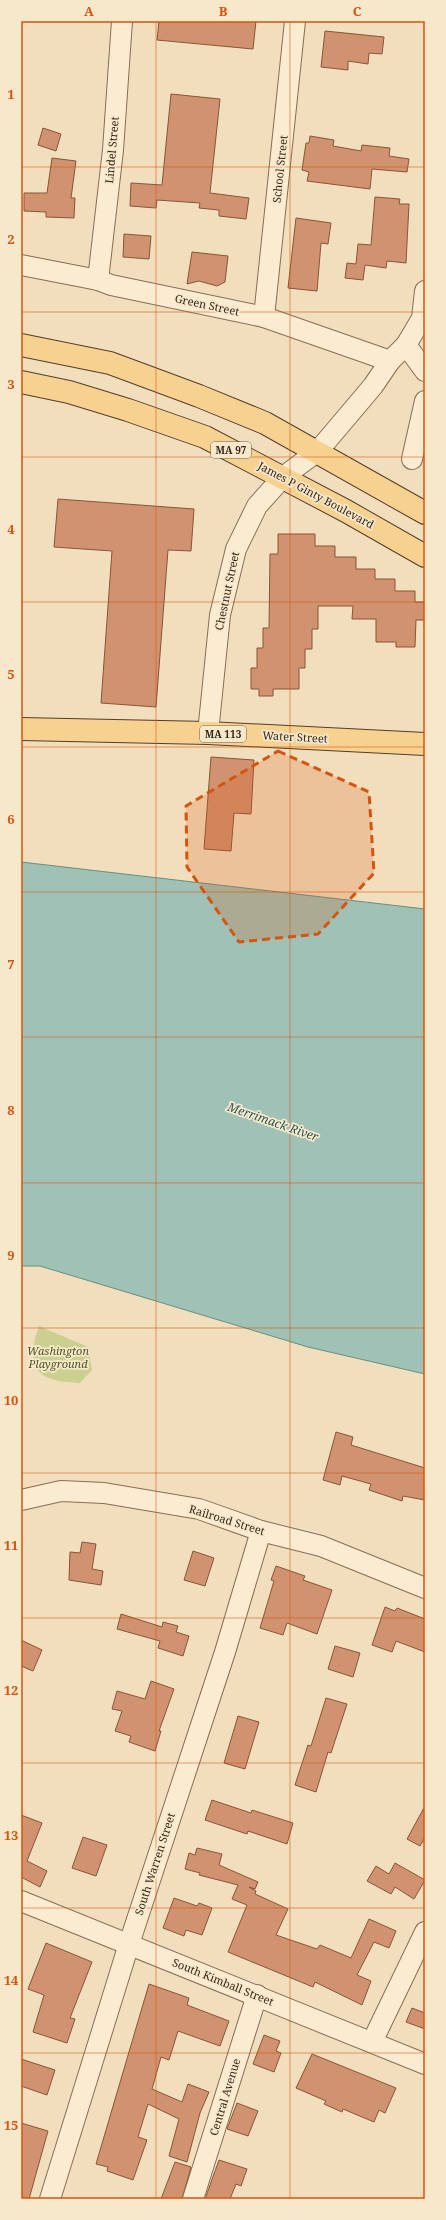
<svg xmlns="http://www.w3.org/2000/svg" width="446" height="2220" font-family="'Noto Serif',serif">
  <rect width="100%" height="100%" fill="#f0debc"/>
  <path fill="#cbcf90" d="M 39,1326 L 88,1347 L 92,1370 L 80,1383 C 69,1382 52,1382 43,1375 C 27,1363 34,1341 39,1326 Z"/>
  <polygon fill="#a0c1b5" stroke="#678f83" points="21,862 425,909 425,1374 308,1347 40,1266 21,1266"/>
  <g fill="#d1926f" stroke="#8a5439">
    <polygon points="159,21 256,21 253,49 157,40"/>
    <polygon points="325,31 384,37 382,54 369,53 368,64 348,61 348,70 321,67"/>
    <polygon points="171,94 220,99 210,193 249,198 246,219 219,216 219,210 199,208 200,203 157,200 156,208 130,206 131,183 162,185"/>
    <polygon points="43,128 61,134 56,151 38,145"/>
    <polygon points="310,136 334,140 333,146 361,151 362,145 390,148 389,156 409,159 407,172 372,169 370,189 307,181 309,172 302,170 306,143 309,143"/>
    <polygon points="52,158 76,161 71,198 75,198 74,218 46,217 46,212 24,211 24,193 47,193"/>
    <polygon points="375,197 400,199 399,204 409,204 406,263 387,261 386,268 365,265 363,280 345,278 347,263 356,264 358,244 371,245"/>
    <polygon points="296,218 331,223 328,244 321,243 317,291 288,288"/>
    <polygon points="124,234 151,236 149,259 123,257"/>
    <polygon points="192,252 228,256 225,282 217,286 199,281 187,284"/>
    <polygon points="58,499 194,509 191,551 168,550 156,707 101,703 112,551 54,547"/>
    <polygon points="278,534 315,534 315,546 335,546 335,557 356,557 356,569 375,569 375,579 395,579 395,591 415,591 415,602 425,602 425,620 416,620 415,647 396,647 396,642 376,642 376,619 352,619 353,606 318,606 318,629 312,629 312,649 305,649 305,668 299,668 299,689 273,689 273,696 259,696 259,689 251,689 251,668 257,668 257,648 263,648 263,628 269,628 270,554 278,554"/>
    <polygon points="211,757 254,760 251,814 234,813 231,851 204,849"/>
    <polygon points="336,1432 353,1437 351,1445 425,1468 425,1500 403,1496 402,1501 369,1490 371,1484 342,1476 340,1485 323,1480"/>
    <polygon points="82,1542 96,1544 92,1569 103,1571 101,1585 69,1580 70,1552 80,1553"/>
    <polygon points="193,1551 214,1558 205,1586 184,1580"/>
    <polygon points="276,1566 305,1576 303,1580 332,1590 317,1634 287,1623 283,1635 260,1628 274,1581 271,1580"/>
    <polygon points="385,1607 395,1611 397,1608 425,1619 425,1652 396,1641 392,1652 372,1645"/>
    <polygon points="121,1614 162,1627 163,1622 178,1626 176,1632 189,1636 183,1656 158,1648 160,1641 117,1629"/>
    <polygon points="21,1640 42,1650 33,1671 21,1666"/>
    <polygon points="335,1646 360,1653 353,1677 328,1669"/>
    <polygon points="151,1681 174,1689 159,1731 161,1731 155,1751 129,1742 131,1736 115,1731 122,1711 112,1709 117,1691 145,1699"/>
    <polygon points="326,1698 347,1704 331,1753 328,1752 316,1792 295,1785 308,1745 311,1746"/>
    <polygon points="238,1716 259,1722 245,1769 224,1763"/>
    <polygon points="212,1800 251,1813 252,1810 293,1823 287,1844 248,1831 247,1834 205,1820"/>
    <polygon points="425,1806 425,1837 420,1846 407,1839"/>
    <polygon points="21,1815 42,1823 27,1861 47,1871 40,1887 21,1877"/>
    <polygon points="83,1837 107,1845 96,1876 72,1868"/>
    <polygon points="197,1848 222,1854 219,1865 258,1882 255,1889 249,1887 256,1891 255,1894 288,1909 276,1935 317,1949 320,1945 351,1958 369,1919 396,1931 389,1948 374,1942 357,1975 371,1981 362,2005 315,1982 313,1987 228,1952 247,1905 232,1899 238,1885 199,1875 200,1873 185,1869 189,1853 195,1855"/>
    <polygon points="395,1863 425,1880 414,1899 395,1887 391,1894 367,1881 376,1866 389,1874"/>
    <polygon points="174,1898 197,1906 199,1903 212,1908 202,1935 186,1930 184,1936 163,1928"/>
    <polygon points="46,1943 92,1962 70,2018 75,2019 67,2043 33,2032 44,1995 28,1989"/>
    <polygon points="149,1984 189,1998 187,2005 229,2021 220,2046 178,2031 169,2060 161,2057 152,2089 182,2102 188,2084 209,2092 200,2113 187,2162 169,2156 179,2119 148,2104 138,2137 147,2140 133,2180 107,2171 108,2167 96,2164"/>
    <polygon points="412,2008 425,2013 425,2029 406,2022"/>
    <polygon points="264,2035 280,2041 276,2051 281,2053 274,2072 253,2064"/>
    <polygon points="312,2054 396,2088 385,2113 379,2110 374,2122 343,2109 342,2112 324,2104 326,2101 296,2088"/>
    <polygon points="21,2059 55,2070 47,2095 21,2086"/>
    <polygon points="237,2103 258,2111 248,2136 227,2129"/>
    <polygon points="21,2123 48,2131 29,2199 21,2199"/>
    <polygon points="219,2160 247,2169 241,2186 236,2184 230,2199 205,2199"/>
    <polygon points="175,2162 191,2167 182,2199 161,2199"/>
  </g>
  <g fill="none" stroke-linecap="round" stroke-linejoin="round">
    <g stroke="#896d55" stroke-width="22">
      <g id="minor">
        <polyline points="21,265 98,280 111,285 264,317 390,361"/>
        <polyline points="98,280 113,150 122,21"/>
        <polyline points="264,317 295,21"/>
        <polyline points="406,345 425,371"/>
        <polyline points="412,459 425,401"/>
        <polyline points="208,733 220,615 236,549 257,506 283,477 318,451 373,386 390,361 406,345 422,318 425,291"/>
        <polyline points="21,1500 61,1491 104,1493 199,1509 261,1531 321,1546 425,1588"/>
        <polyline points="21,1901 425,2064"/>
        <polyline points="372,2042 425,1932"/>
        <polyline points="50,2199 129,1944 225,1652 261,1531"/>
        <polyline points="193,2199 257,1995"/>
      </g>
    </g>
    <g stroke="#563c2a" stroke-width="24">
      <g id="major">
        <polyline points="21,345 110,363 199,396 265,423 425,513"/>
        <polyline points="21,382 69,392 128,410 205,437 346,511 425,556"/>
        <polyline points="21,729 208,733 425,744"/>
      </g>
    </g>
    <use href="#minor" stroke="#fbebd0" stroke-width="20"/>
    <use href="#major" stroke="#f7d190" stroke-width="22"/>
  </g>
  <path fill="#d6540d" fill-opacity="0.2" stroke="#d6540d" stroke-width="3" stroke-dasharray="8 5" stroke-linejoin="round" d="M 278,751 L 369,792 L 374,873 L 318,934 L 239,942 L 187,867 L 186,806 Z"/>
  <path fill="none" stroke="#d6540d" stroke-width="1" stroke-opacity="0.55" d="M 156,21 L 156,2199M 290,21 L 290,2199M 21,167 L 425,167M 21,312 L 425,312M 21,457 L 425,457M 21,602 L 425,602M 21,747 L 425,747M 21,892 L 425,892M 21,1037 L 425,1037M 21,1183 L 425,1183M 21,1328 L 425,1328M 21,1473 L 425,1473M 21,1618 L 425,1618M 21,1763 L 425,1763M 21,1908 L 425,1908M 21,2053 L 425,2053"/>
  <g text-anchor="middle" stroke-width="3.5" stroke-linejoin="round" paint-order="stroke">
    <g fill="#f7e8cc" stroke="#71614f" stroke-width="1">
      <rect x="211" y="442" width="40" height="16" rx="3"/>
      <rect x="200" y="726" width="46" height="16" rx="3"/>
    </g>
    <g font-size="10" font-weight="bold" fill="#37271a">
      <text x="231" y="454">MA 97</text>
      <text x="223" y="738">MA 113</text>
    </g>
    <g font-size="11" fill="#37271a" stroke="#f7e8cc">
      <text transform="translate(112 150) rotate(-85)" y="4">Lindel Street</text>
      <text transform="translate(280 169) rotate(-84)" y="4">School Street</text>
      <text transform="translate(207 305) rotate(12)" y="4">Green Street</text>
      <text transform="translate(316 495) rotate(28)" y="4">James P Ginty Boulevard</text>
      <text transform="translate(227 591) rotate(-78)" y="4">Chestnut Street</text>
      <text transform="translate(295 737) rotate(3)" y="4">Water Street</text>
      <text transform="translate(227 1520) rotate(17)" y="4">Railroad Street</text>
      <text transform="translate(155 1864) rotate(-72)" y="4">South Warren Street</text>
      <text transform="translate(223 1982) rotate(22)" y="4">South Kimball Street</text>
      <text transform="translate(225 2097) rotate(-73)" y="4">Central Avenue</text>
    </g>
    <g font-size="11" font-style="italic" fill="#4b5520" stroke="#f7e8cc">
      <text x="58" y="1355">Washington<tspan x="58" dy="13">Playground</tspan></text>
    </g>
    <g font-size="12" font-style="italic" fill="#295852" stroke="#f7e8cc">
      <text transform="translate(273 1122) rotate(19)" y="4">Merrimack River</text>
    </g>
  </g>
  <rect width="446" height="2220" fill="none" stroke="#f7e8cc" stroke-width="44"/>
  <rect x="22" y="22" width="402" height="2176" fill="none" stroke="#d6540d" stroke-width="1.5"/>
  <g font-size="13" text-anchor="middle" font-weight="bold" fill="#d6540d">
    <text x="89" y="16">A</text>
    <text x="223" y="16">B</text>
    <text x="357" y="16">C</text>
    <text x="11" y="99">1</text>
    <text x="11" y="244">2</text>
    <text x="11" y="389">3</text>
    <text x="11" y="534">4</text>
    <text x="11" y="679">5</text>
    <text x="11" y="824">6</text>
    <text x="11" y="969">7</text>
    <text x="11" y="1115">8</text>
    <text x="11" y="1260">9</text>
    <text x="11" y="1405">10</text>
    <text x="11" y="1550">11</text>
    <text x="11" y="1695">12</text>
    <text x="11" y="1840">13</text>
    <text x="11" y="1985">14</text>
    <text x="11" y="2130">15</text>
  </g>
</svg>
